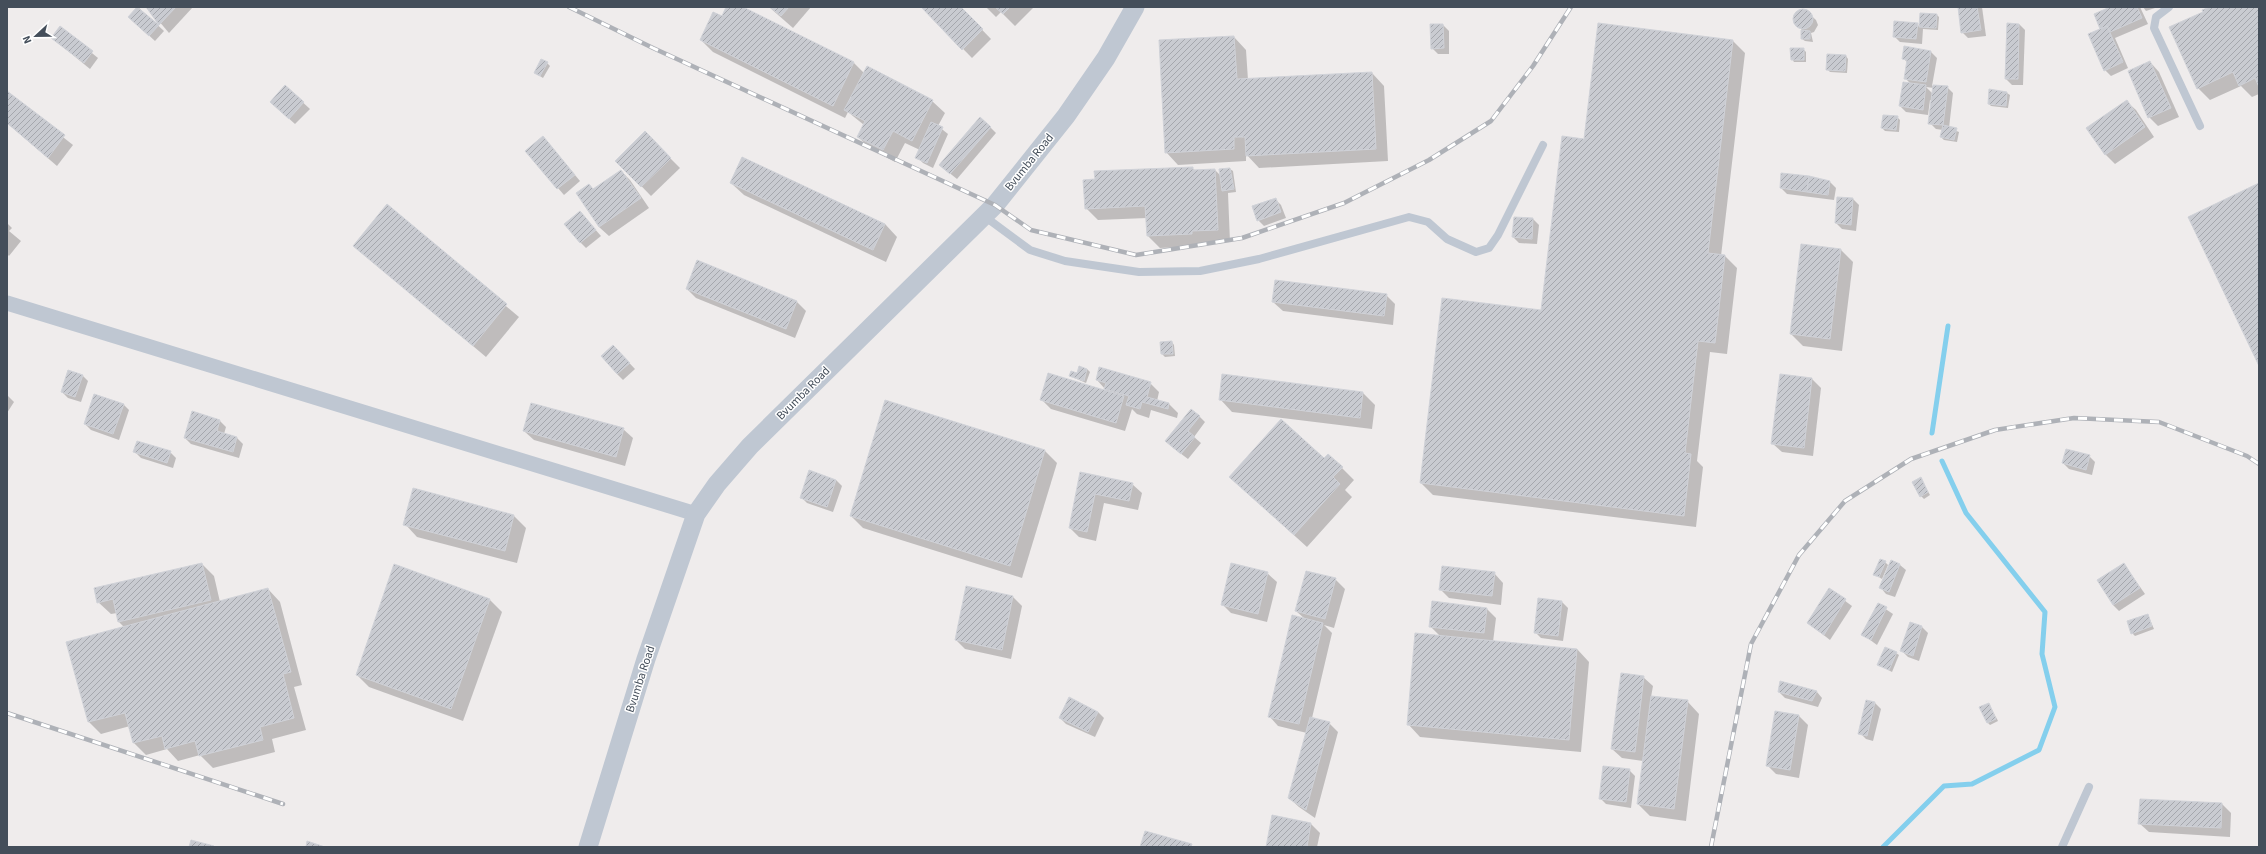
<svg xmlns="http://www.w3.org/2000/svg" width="2266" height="854" font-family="'Source Sans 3',sans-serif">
  <defs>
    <pattern id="building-hatch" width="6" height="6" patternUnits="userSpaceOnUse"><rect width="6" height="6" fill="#c9cbd1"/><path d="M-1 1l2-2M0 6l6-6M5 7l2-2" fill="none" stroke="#a5a7ad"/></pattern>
  </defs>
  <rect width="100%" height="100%" fill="#efecec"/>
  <g fill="#0003" fill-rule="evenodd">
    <polygon points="138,7 164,31 155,41 129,17"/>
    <polygon points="147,7 193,7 169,33"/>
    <polygon points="728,7 741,7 854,63 864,73 932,101 945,113 938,126 948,134 933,168 923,163 917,157 920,150 905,143 895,162 871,149 858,137 864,125 848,112 845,118 713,52 701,40 722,17"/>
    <polygon points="769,7 811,7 793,28"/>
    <polygon points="922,7 960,7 991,39 972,58"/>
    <polygon points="986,7 1034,7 1015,26 1001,12 996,17"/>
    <polygon points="1959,7 1982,7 1986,36 1968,38 1962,32"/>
    <polygon points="2112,7 2140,7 2148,24 2115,38 2128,68 2111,76 2105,70 2102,29"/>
    <polygon points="2143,7 2158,7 2146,11"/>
    <polygon points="2215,7 2259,7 2259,94 2252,97 2241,86 2210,100 2198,88"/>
    <polygon points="1805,10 1816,20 1818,25 1814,32 1811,33 1813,42 1805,41 1802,39 1802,30 1795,23 1794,17 1797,12"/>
    <polygon points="1936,14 1939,17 1938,30 1923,29 1922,44 1900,42 1894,36 1917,24 1920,27"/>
    <polygon points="2019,24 2025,30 2023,85 2012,85 2006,79"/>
    <polygon points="1443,25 1449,31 1449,54 1438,54 1432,48"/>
    <polygon points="60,27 98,58 90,69 52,38"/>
    <polygon points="1234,37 1246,50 1248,80 1372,73 1384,86 1388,161 1259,168 1246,154 1246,161 1178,165 1166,152"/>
    <polygon points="1733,41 1745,53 1721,256 1725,256 1737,268 1727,354 1710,352 1697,461 1703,467 1696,527 1433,495 1421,483 1542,311 1585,140"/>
    <path d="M 1905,47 L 1931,52 L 1937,58 L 1932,86 L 1947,87 L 1953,93 L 1949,128 L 1959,132 L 1957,142 L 1944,140 L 1941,137 L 1943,130 L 1936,129 L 1930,123 L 1932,101 L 1930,100 L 1928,115 L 1906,112 L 1900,106 L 1911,84 L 1905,78 L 1908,63 L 1903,58 ZM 1926,87 L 1934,88 L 1933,94 Z"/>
    <polygon points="1803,49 1806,52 1806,62 1794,62 1792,59"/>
    <polygon points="1846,56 1848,59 1847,73 1830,72 1827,69"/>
    <polygon points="2150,62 2159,72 2179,117 2158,126 2149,117"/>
    <polygon points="547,63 550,66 543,78 535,73"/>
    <polygon points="285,86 310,109 295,124 277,108"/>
    <polygon points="7,93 73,145 57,166 7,123"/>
    <polygon points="2007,93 2010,95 2008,108 1991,106 1989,104"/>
    <polygon points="2126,101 2136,110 2154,137 2115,164 2106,155 2088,128"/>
    <polygon points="1897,117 1900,120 1899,132 1885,131 1882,128"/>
    <polygon points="990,127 996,133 957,179 947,171"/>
    <polygon points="645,133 680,168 651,196 617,161"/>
    <polygon points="548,143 580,181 564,195 526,151"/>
    <polygon points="743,158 885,224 897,237 886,262 744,195 731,183"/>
    <polygon points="1192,168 1196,171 1215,170 1221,176 1230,169 1233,171 1236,192 1228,193 1230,242 1204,243 1204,246 1160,248 1148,236 1147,218 1098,220 1086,208"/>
    <polygon points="621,171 630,180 649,208 609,236 599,227 589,185 594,190"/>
    <polygon points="1782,174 1830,182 1836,188 1834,200 1787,194 1781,188"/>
    <polygon points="1275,199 1281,205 1286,218 1264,226 1258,220"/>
    <polygon points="1853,199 1859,205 1856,231 1842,229 1836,223"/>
    <polygon points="387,206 519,317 486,357 354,246"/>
    <polygon points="580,212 601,236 586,248 580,242"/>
    <polygon points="1515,218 1533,219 1539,225 1537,244 1519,243 1513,237"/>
    <polygon points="7,223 12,228 9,231 21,241 9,256 7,254"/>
    <polygon points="1841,250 1853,262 1842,351 1803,346 1791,334"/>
    <polygon points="698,262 797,302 806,311 795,338 696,298 687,289"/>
    <polygon points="1386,295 1395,304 1393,325 1283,311 1273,302"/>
    <polygon points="1172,342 1174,345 1175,356 1165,357 1162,354"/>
    <polygon points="619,352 635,369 623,380 617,374"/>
    <polygon points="1087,369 1090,372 1086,383 1070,376"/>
    <polygon points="82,375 88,381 81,402 68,398 62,392"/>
    <polygon points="1812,379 1821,388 1813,456 1782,452 1772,443"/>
    <polygon points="1097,380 1150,383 1159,392 1157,401 1169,404 1178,413 1177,418 1151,410 1149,418 1137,414 1132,409 1125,431 1051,409 1042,400 1104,391 1105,389"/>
    <polygon points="1363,393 1375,405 1372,429 1232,412 1220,399"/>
    <polygon points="7,395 14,402 7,413"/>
    <polygon points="886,402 1045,451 1057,463 1022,578 863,528 851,516"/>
    <polygon points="123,404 129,410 119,440 91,430 85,424"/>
    <polygon points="1199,416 1205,422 1194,437 1201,443 1188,459 1172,447"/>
    <polygon points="220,421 226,427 224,434 237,438 243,444 239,458 191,444 185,438"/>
    <polygon points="623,429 633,438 625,466 534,440 524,431"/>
    <polygon points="135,452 170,452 176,458 173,468 141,458"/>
    <polygon points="2089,456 2095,462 2092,475 2069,469 2063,463"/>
    <polygon points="1324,459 1342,468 1354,480 1345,490 1352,497 1307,547 1243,489"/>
    <polygon points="1081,473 1132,484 1142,493 1138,510 1104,503 1096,541 1079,537 1070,528"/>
    <polygon points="1921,479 1930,495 1924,499 1921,496"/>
    <polygon points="836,480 842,486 833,512 807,503 801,497"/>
    <polygon points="413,490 514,516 526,528 517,563 417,537 405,524"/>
    <polygon points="1891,561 1900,565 1906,570 1895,597 1886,594 1881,588"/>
    <polygon points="1885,562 1888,565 1882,579 1874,574"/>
    <polygon points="202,564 214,576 220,602 268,589 280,602 302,685 294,687 306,730 272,739 275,752 213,768 200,755 178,761 167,749 146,755 134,743 130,726 101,734 89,722 67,643 125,628 119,622 117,613 111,614 98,602"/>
    <polygon points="2124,564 2145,594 2119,611 2113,605"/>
    <polygon points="395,565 490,600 502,612 463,721 369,687 357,675"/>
    <polygon points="1267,573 1277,582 1267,622 1231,613 1222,604"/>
    <polygon points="1494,573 1503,583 1501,605 1449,598 1440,589"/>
    <polygon points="1335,579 1345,589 1334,628 1324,625 1332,633 1312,718 1329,723 1338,732 1315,818 1299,807 1289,798 1307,733 1278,726 1269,716 1305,619 1296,611"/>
    <polygon points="1829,589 1852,606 1830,640 1808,623"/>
    <polygon points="1013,597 1022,606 1011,659 965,649 956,640"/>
    <polygon points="1562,602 1568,608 1563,641 1541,638 1535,632"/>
    <polygon points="1878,604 1893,614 1877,645 1862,634"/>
    <polygon points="1487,609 1496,618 1493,642 1577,649 1589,662 1581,752 1420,737 1408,724 1440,636 1430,626"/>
    <polygon points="2148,615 2154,629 2135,636 2132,633"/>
    <polygon points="1910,623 1922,627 1928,633 1919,661 1908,657 1902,651"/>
    <polygon points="1896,653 1899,655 1892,672 1879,665"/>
    <polygon points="1643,677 1653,686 1651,697 1687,701 1699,714 1686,821 1650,816 1638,804 1643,761 1622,758 1612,749"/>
    <polygon points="1781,682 1817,692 1822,698 1818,707 1785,698 1779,692"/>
    <polygon points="1875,703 1881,709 1873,741 1866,739 1860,733"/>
    <polygon points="1989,704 1998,721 1990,725 1987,722"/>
    <polygon points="1098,712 1104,718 1095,737 1066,724 1060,718"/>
    <polygon points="1799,716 1808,725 1799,778 1776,774 1767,765"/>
    <polygon points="1629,770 1635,776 1631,808 1606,804 1600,798"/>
    <polygon points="2222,804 2231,813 2230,837 2149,832 2139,823"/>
    <polygon points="1273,816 1311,824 1320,833 1317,847 1267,847"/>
  </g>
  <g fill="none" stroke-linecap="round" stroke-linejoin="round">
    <g stroke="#84cfed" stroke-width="5">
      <polyline points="1932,433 1948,326"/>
      <polyline points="1883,847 1944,786 1972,784 2039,750 2055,707 2042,654 2045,612 1966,513 1942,461"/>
    </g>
  </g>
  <g fill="url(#building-hatch)" stroke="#d0d2d8">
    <polygon points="137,7 159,25 149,36 128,17"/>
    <polygon points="146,7 176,7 159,25"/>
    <polygon points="726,7 743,7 854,62 833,106 700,40 713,12 722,16"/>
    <polygon points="770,7 789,7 781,16"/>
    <polygon points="921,7 961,7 983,29 962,50"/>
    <polygon points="995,7 1010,7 1003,14"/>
    <polygon points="1958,7 1977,7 1981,30 1961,33"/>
    <polygon points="2110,7 2137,7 2142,18 2110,32 2107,26 2100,29 2094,14"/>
    <polygon points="2210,7 2259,7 2259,87 2255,78 2239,86 2233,72 2197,89 2169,27 2203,12 2202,10"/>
    <circle cx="1803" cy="19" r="10"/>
    <polygon points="1920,13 1937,14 1936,28 1919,27"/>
    <polygon points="1894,21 1918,23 1916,39 1893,37"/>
    <polygon points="1598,23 1733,40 1708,253 1725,255 1715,343 1698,341 1685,453 1691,454 1684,516 1420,483 1442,298 1541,310 1562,136 1584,139"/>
    <polygon points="2007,23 2019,24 2018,79 2005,79"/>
    <polygon points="1430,24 1443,24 1444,48 1431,49"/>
    <polygon points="60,26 93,51 84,63 51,38"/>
    <polygon points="2107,26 2123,62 2104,71 2088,34"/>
    <polygon points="1801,30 1810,31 1810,39 1801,39"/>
    <polygon points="1234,36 1237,79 1372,72 1376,149 1246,156 1245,137 1234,137 1234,149 1165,153 1159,40"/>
    <polygon points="1904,46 1931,51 1926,82 1904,79 1907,60 1902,59"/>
    <polygon points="1790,48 1804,48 1804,60 1791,60"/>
    <polygon points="1827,54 1846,55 1845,71 1826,70"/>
    <polygon points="541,59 548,62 540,76 534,73"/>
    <polygon points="2150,61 2171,108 2148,118 2128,71"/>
    <polygon points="867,66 933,100 912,141 893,131 883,150 857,137 865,121 844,110"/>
    <polygon points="1903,82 1926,85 1923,110 1899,106"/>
    <polygon points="285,85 304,102 289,119 270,102"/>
    <polygon points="1933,85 1948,86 1943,125 1928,124"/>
    <polygon points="1989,89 2007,92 2006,106 1988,104"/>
    <polygon points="7,91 65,135 48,158 7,123"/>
    <polygon points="2127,100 2145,127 2105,155 2086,128"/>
    <polygon points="1883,115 1898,116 1896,130 1881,128"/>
    <polygon points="980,117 991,127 950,174 939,165"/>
    <polygon points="931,122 943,127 927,163 915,158"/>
    <polygon points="1943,125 1957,128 1954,140 1940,137"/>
    <polygon points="645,131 671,158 641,187 615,161"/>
    <polygon points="543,136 575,175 557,189 525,151"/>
    <polygon points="742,157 885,224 873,250 730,183"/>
    <polygon points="1193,167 1193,170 1215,169 1218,230 1192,231 1192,234 1147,236 1145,206 1085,209 1083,180 1095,179 1094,171"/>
    <polygon points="1230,168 1234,189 1222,191 1219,169"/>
    <polygon points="621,170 641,198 599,227 576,193 589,184 593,189"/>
    <polygon points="1781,173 1809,176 1807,192 1780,188"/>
    <polygon points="1809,176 1830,181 1828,195 1807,192"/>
    <polygon points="2259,183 2259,366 2188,217"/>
    <polygon points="1837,197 1853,198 1851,225 1835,223"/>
    <polygon points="1276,198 1281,212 1257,221 1252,206"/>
    <polygon points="387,204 507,304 473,346 353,246"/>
    <polygon points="580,211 596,230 580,243 564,224"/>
    <polygon points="1514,217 1533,218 1532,239 1512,237"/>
    <polygon points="1801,244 1841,249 1830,339 1790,334"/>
    <polygon points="697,260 797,301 786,329 686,289"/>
    <polygon points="1275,280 1387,294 1384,316 1272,302"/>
    <polygon points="1172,341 1173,354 1161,354 1160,342"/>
    <polygon points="613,345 630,363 617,374 601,356"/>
    <polygon points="1079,366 1087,369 1084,381 1069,376 1071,371 1077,373"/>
    <polygon points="1099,367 1151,382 1147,397 1169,403 1168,409 1142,402 1140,409 1126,405 1129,396 1104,389 1106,383 1096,380"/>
    <polygon points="68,370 83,375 75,397 61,392"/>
    <polygon points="1048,373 1124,396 1116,423 1040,400"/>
    <polygon points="1222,374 1363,392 1360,418 1219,400"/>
    <polygon points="1780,374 1812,378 1804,448 1771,444"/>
    <polygon points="94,394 124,404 113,434 84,424"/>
    <polygon points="885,400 1045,450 1010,566 850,516"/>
    <polygon points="531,403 624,428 616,457 523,431"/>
    <polygon points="1191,409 1200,416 1188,431 1195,437 1181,454 1165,441"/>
    <polygon points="192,411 220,420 217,431 237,437 233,452 184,438"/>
    <polygon points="1281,419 1324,458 1328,454 1343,467 1333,477 1340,484 1294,535 1229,477"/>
    <polygon points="137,441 171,451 167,463 133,452"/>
    <polygon points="2066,449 2090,455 2086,470 2062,463"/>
    <polygon points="809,470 836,480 827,507 800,498"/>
    <polygon points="1080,472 1133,483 1129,501 1095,494 1087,532 1069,528"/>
    <polygon points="1921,477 1928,492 1920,497 1912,482"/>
    <polygon points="413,488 514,515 505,551 403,525"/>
    <polygon points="1880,559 1886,561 1879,577 1873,575"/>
    <polygon points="1891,560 1900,564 1889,592 1879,588"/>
    <polygon points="202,563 211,600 118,622 113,599 97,603 94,588"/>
    <polygon points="1231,563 1268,572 1258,614 1221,605"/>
    <polygon points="2124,563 2140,588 2113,605 2097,580"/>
    <polygon points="394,564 490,599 451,709 356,675"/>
    <polygon points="1442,566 1495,572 1492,596 1439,590"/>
    <polygon points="1306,571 1336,578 1325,619 1295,611"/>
    <polygon points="966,586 1013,596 1002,650 955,640"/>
    <polygon points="268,588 291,672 283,674 294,718 260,727 263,740 199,756 195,741 165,749 162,736 133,743 125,713 88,722 66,642"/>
    <polygon points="1829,588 1846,599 1824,635 1807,623"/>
    <polygon points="1538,598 1562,601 1558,636 1534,633"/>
    <polygon points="1432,601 1487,608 1484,633 1429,627"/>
    <polygon points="1878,603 1887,607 1871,640 1861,635"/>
    <polygon points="2148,614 2152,626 2131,634 2127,621"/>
    <polygon points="1292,615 1323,623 1299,724 1268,717"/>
    <polygon points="1910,622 1922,626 1913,656 1900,651"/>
    <polygon points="1415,633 1577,649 1569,740 1407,725"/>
    <polygon points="1885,647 1897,652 1889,670 1877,665"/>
    <polygon points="1621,673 1644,676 1635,752 1611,749"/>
    <polygon points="1780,681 1817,691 1812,701 1778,692"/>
    <polygon points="1651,696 1688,700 1674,809 1637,804"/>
    <polygon points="1069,697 1098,712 1088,732 1059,718"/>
    <polygon points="1866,700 1875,702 1867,736 1858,734"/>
    <polygon points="1989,703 1996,719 1987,723 1979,707"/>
    <polygon points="1775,711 1799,715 1790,770 1766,766"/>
    <polygon points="1310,717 1330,722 1306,810 1288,798"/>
    <polygon points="1603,766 1630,769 1626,802 1599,799"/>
    <polygon points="2140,799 2222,803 2221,828 2138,824"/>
    <polygon points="1272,815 1311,823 1307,847 1266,847"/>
    <polygon points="1145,831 1192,844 1191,847 1140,847"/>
    <polygon points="191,840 214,846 214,847 189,847"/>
    <polygon points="307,841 325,847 306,847"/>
  </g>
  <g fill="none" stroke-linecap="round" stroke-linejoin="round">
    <g stroke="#bfc7d2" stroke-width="8">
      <polyline points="2169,7 2156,17 2154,28 2200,126"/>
      <polyline points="984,216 1030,250 1065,261 1139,272 1200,271 1259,259 1409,217 1428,222 1447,239 1476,252 1489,248 1498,235 1543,145"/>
      <polyline points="2062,847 2089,787"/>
    </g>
    <polyline stroke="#bfc7d2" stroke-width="15" points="7,303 696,514"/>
    <polyline stroke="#bfc7d2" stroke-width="19" points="588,847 646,659 696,514 717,484 750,446 995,205 1066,116 1106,58 1135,7"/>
    <g stroke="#aeb1b7" stroke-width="4.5">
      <g id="rail">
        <polyline points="569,7 653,48 995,205 1031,230 1136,255 1242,238 1344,203 1429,160 1491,121 1533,66 1571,7"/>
        <polyline points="7,713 283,804"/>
        <polyline points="1711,847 1751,644 1799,555 1845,501 1911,459 1995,430 2074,418 2159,422 2247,456 2259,464"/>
      </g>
    </g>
    <use href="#rail" stroke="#fff" stroke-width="3" stroke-dasharray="9" stroke-linecap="butt"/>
  </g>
  <g text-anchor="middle" stroke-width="3" stroke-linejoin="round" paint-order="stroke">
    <g font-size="12" fill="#444e5a" stroke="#fff">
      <text transform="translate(1029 162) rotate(-51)" y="4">Bvumba Road</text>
      <text transform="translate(803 393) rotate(-45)" y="4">Bvumba Road</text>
      <text transform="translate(640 679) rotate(-72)" y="4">Bvumba Road</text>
    </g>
  </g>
  <rect width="2266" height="854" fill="none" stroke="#444e5a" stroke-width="16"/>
  <g transform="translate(36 36) rotate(248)" stroke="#ffffff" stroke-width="3" paint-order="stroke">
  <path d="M0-3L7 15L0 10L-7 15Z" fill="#444e5a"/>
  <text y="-6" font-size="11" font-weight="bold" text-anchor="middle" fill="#444e5a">N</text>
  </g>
</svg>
